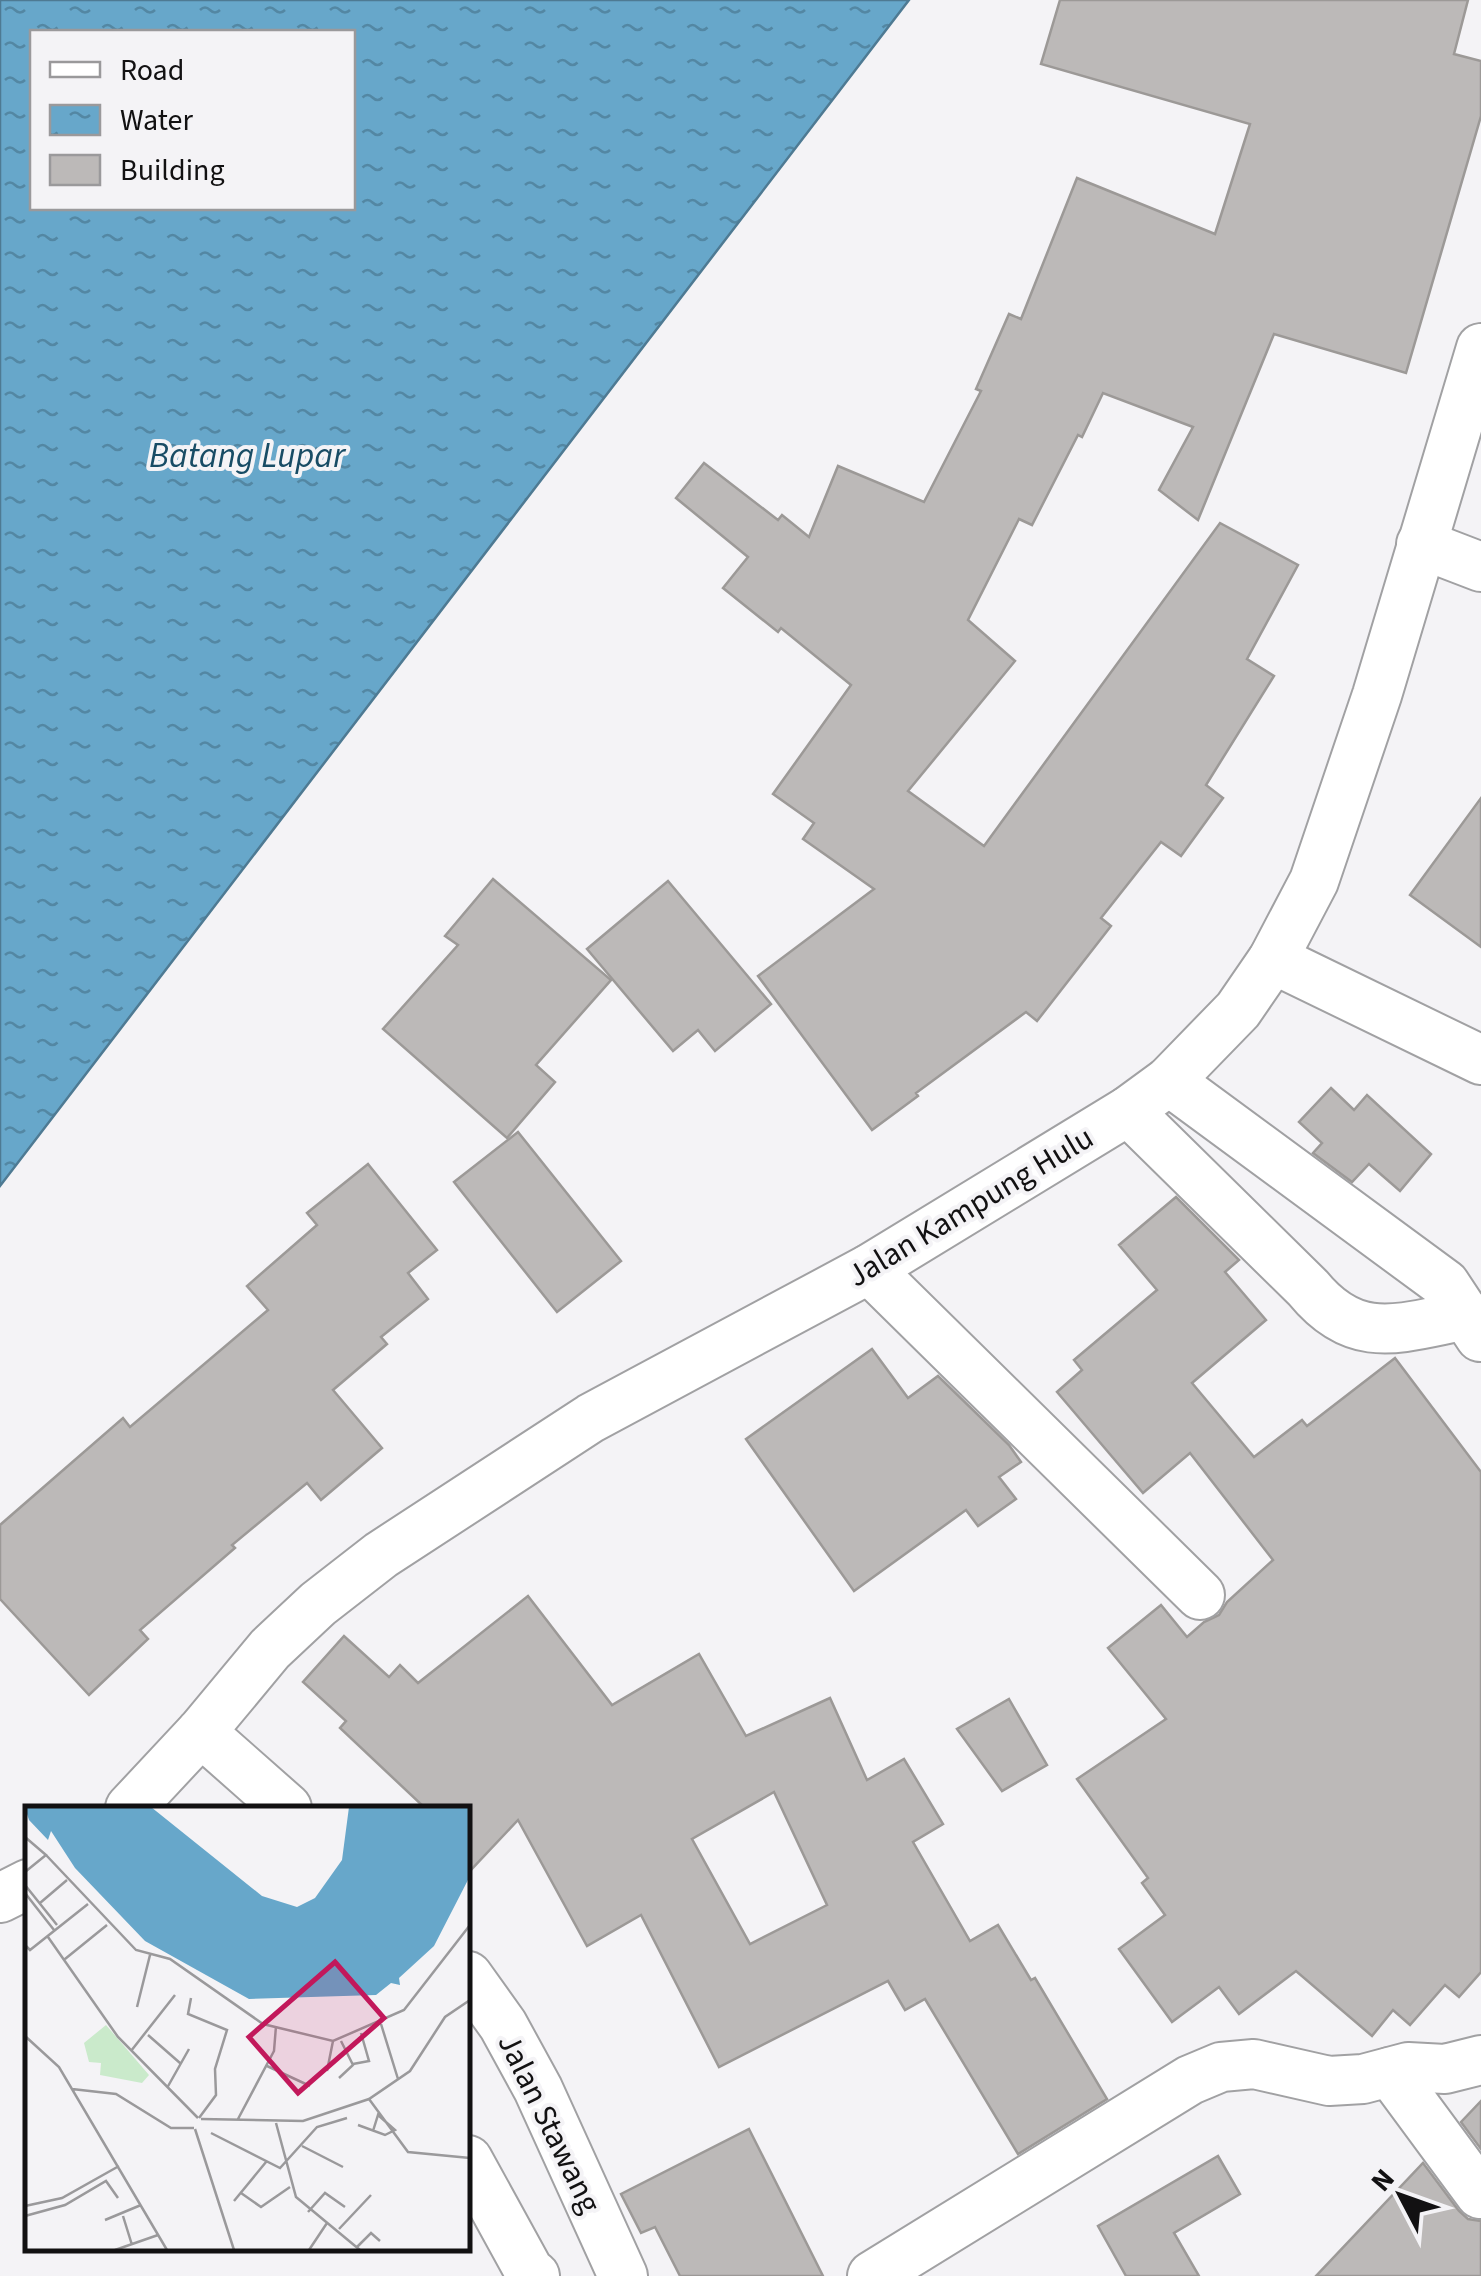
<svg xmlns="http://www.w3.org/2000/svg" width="1481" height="2276" font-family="'Source Sans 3',sans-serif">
  <defs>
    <pattern id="water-ripples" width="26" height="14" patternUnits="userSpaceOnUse" patternTransform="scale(2.5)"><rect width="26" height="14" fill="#67a7ca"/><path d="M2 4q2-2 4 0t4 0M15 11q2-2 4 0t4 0" fill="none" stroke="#5387a3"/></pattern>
  </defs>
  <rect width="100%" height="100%" fill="#f4f3f6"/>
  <path fill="url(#water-ripples)" stroke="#4e7a93" stroke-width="2.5" fill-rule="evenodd" d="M 0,0 L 909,0 L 0,1186 ZM 32,32 L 352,32 L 352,208 L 32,208 Z"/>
  <g fill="#bcb9b8" stroke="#9c9997" stroke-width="2.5" fill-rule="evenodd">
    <polygon points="1060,0 1468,0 1454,54 1481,61 1481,116 1406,373 1274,334 1198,520 1159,490 1193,427 1103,393 1082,437 1078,435 1032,525 1019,519 968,620 1015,661 908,791 984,846 1220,523 1298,565 1247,659 1274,676 1206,785 1223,798 1181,856 1161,842 1101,918 1111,926 1037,1021 1026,1012 916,1093 918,1096 872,1130 758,976 874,889 803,839 814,823 773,794 851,685 781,628 778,632 723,588 748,557 676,498 704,463 778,520 782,515 809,537 838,466 924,502 981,391 976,389 1009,314 1021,319 1077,178 1215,234 1250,124 1041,64"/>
    <polygon points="1481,798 1481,947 1410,895"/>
    <polygon points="493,879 611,980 536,1065 555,1082 507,1138 383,1029 458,945 445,936"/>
    <polygon points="668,881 771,1004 715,1051 698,1030 673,1051 587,949"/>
    <polygon points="1331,1088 1354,1110 1367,1095 1431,1154 1400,1191 1369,1164 1352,1182 1313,1153 1322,1143 1299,1122"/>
    <polygon points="518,1132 621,1261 557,1312 454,1182"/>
    <polygon points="368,1164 437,1250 408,1273 428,1299 381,1337 387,1344 333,1390 382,1448 321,1500 307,1483 232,1545 235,1548 140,1630 148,1639 89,1695 0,1599 0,1525 123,1418 130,1427 268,1310 247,1286 317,1225 307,1213"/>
    <polygon points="1176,1197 1239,1260 1225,1272 1266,1320 1192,1383 1254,1457 1302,1420 1307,1426 1395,1358 1481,1472 1481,1972 1459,1997 1445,1985 1410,2025 1393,2010 1372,2036 1296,1971 1239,2014 1219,1987 1172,2022 1119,1949 1165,1915 1142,1883 1148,1878 1077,1779 1166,1719 1108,1648 1161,1605 1187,1637 1204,1622 1219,1615 1227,1602 1273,1560 1190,1453 1143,1493 1057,1392 1082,1370 1074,1360 1157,1290 1119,1245"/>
    <polygon points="872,1349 908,1398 938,1376 1009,1445 1021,1462 999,1477 1016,1499 978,1526 966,1510 854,1591 746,1439"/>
    <path d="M 528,1596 L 612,1705 L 699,1654 L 746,1736 L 830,1698 L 867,1780 L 904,1759 L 943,1824 L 913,1842 L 970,1941 L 998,1925 L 1031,1980 L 1035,1978 L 1107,2099 L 1018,2154 L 925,1999 L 905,2010 L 888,1981 L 719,2067 L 641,1915 L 587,1946 L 518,1820 L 468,1873 L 468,1808 L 425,1808 L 340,1728 L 346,1721 L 303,1682 L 344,1636 L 389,1677 L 400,1665 L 418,1683 ZM 774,1792 L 827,1905 L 750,1944 L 692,1839 Z"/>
    <polygon points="1009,1699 1047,1765 1002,1791 957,1729"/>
    <polygon points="1481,2101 1481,2149 1461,2122"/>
    <polygon points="749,2129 823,2276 680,2276 655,2227 641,2233 621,2194"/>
    <polygon points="1218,2156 1240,2194 1174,2233 1199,2276 1126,2276 1098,2226"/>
    <polygon points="1423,2163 1459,2211 1468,2219 1481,2221 1481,2276 1316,2276"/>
  </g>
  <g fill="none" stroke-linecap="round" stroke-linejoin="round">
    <g stroke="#a1a1a3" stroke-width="52">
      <g id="minor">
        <polyline points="1421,544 1481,567"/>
        <polyline points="1273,959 1481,1060"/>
        <polyline points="1169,1081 1445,1284 1480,1337"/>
        <path d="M 1128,1111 L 1308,1288 C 1357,1348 1402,1327 1468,1315"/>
        <polyline points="869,1269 1200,1595"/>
        <polyline points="201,1732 287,1808"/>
        <polyline points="130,1808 201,1732 270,1649 318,1604 381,1555 591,1418 869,1269 1128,1111 1169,1081 1238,1010 1273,959 1314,881 1377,695 1481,348"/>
        <polyline points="0,1898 28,1884"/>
        <polyline points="468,1976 503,2025 538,2089 623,2276"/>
        <polyline points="1390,2072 1480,2194"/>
        <polyline points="468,2160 529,2271 535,2276"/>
        <polyline points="872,2276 1190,2080 1221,2067 1254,2064 1329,2081 1363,2079 1408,2067 1445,2069 1481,2060"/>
      </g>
    </g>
    <use href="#minor" stroke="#fff" stroke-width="48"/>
  </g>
  <g text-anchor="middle" stroke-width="8" stroke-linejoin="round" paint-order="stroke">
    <g font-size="32" fill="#121112" stroke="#f4f3f6">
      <text transform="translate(970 1206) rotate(-31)" y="11">Jalan Kampung Hulu</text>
      <text transform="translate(550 2123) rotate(64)" y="11">Jalan Stawang</text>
    </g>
    <g font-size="35" font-style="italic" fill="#184c65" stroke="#f4f3f6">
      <text x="247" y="467">Batang Lupar</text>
    </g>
  </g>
  <g transform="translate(25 1806)">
    <rect width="445" height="445" fill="#f4f3f6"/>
    <path d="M 81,219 L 124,269 L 117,277 L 75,269 L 76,257 L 64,256 L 59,237 Z" fill="#caeacb"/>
    <path d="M 126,1 L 237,90 L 272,101 L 290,92 L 317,54 L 324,1 L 445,1 L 445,70 L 409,140 L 374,172 L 375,179 L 366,177 L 351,189 L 224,193 L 120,135 L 50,62 L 26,25 L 23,34 L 4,14 L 0,2 Z" fill="#67a7ca"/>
    <path fill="none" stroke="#9a999b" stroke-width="2.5" d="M 0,31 L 21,49 L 0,66M 21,49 L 111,144 L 145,153 L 238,218 L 308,235 L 379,204 L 445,119M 0,79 L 32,119M 0,87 L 29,124M 15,97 L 42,74M 23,131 L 93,231 L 173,312M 0,139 L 5,144 L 63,98M 40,153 L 82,119M 166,192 L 163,208 L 202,224 L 190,263 L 191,289 L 174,312M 112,201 L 125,149M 356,218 L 373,273M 123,229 L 155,257M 0,230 L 34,261 L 142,444M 106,245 L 150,189M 328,258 L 344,255 L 336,227M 242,260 L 285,280M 302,265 L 308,235M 314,272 L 328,259 L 316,235M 142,282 L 164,243M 47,283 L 91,288 L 146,322 L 169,322M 344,293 L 383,346 L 445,352M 176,313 L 278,315 L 344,293 L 385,265 L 420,211 L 445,194M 213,313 L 249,245 L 251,220M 251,317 L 271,391 L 335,444M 333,319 L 360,329 L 370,324 L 353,309 L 348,325M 170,323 L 209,444M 186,327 L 255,362 L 292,321 L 322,312M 277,340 L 318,361M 216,387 L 236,401 L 265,381M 209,395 L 241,356M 0,400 L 37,392 L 94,360M 283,406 L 300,387 L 320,401M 0,410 L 40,399 L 81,375 L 93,392M 98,410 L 107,439M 80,414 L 116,399M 314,423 L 346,389M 332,441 L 346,427 L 355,435M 90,444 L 133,429M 284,444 L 302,417"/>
    <path fill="#c2185b" fill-opacity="0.15" stroke="#c2185b" stroke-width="5" d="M 310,156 L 359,212 L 273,287 L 224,231 Z"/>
    <rect width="445" height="445" fill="none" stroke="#121112" stroke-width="5"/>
  </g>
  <rect x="30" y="30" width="325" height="180" fill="#f4f3f6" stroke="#9a999b" stroke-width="2.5"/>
  <rect x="50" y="62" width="50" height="15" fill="#ffffff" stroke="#9a999b" stroke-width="2.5"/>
  <text x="120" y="80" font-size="30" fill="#121112">Road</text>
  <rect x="50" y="105" width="50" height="30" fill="url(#water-ripples)" stroke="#9a999b" stroke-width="2.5"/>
  <text x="120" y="130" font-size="30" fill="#121112">Water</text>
  <rect x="50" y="155" width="50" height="30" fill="#bcb9b8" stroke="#9a999b" stroke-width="2.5"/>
  <text x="120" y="180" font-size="30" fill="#121112">Building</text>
  <g transform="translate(1401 2196) rotate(311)" stroke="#f4f3f6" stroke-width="8" paint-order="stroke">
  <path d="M0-8L18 38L0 25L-18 38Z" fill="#121112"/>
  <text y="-15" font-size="28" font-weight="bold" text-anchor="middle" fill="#121112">N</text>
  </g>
</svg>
